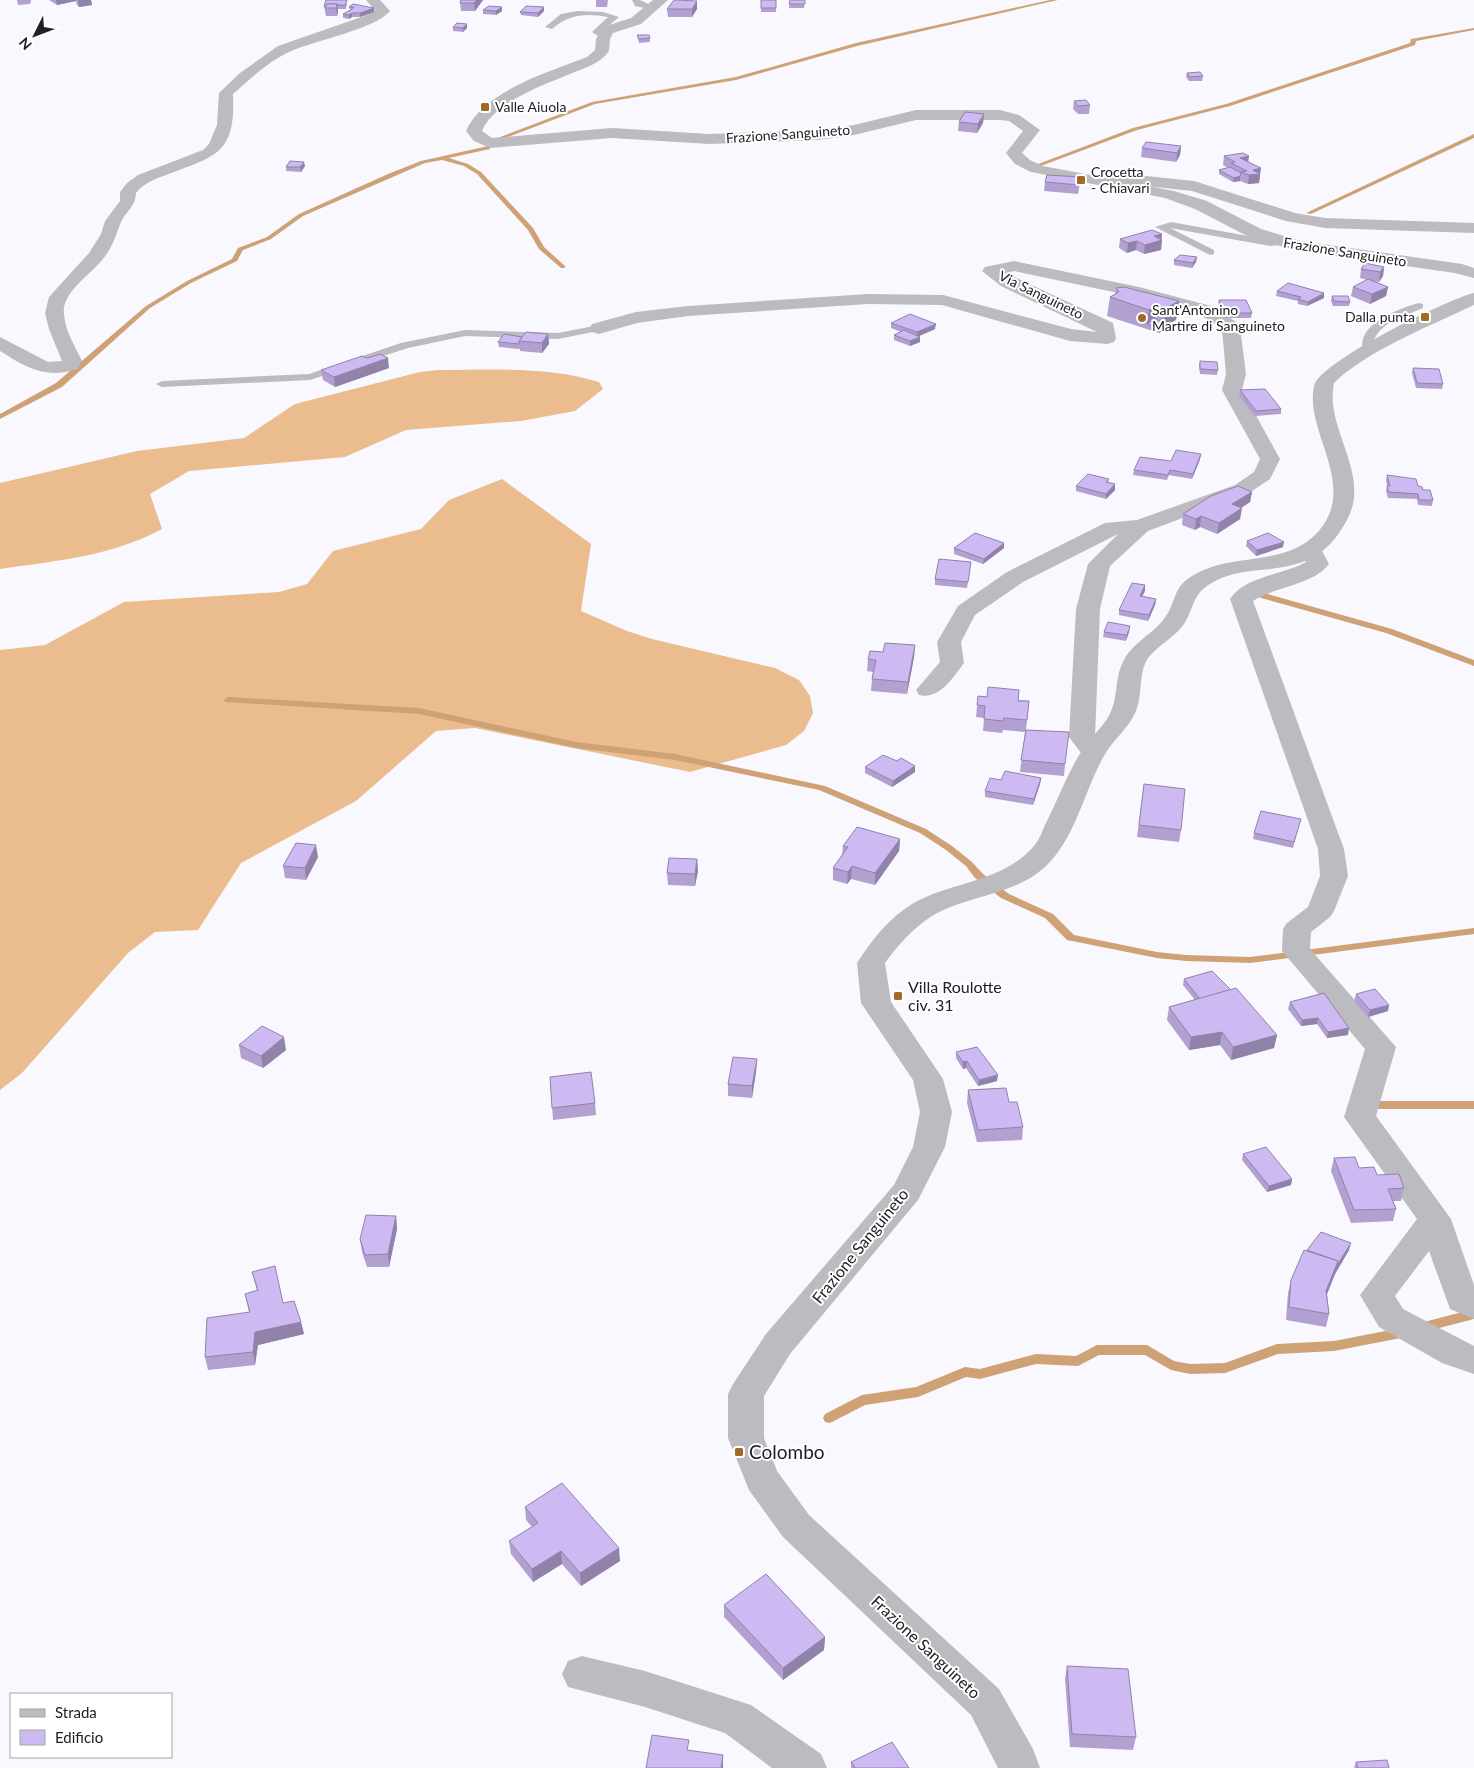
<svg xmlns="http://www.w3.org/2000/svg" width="1474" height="1768" font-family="Lato,sans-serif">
  <rect width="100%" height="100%" fill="#faf8ff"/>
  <g fill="#eabc8e">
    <path d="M 438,370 C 491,370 548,366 599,382 L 603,389 L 575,411 L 521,421 L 406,430 L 345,457 L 189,471 L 150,494 L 162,529 C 112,556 55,561 0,569 L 0,483 L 137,451 L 244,438 L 295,404 L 420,372 Z"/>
    <polygon points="502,479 591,544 581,611 627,631 652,639 775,668 799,680 810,696 813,713 804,731 786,745 690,772 475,728 436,731 356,801 241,863 198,930 155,932 128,953 22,1073 0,1090 0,650 45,645 124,602 279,592 307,584 333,551 421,529 449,500"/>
  </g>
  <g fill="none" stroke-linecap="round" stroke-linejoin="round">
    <g fill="#cea275" fill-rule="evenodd">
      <polygon points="1050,0 1058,0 857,46 736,80 595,104 500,140 495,139 592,102 736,77 856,43"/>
      <polygon points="1474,28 1474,30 1416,41 1415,45 1230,106 1137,130 1038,167 1033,166 1133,128 1226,104 1410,43 1411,39"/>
      <polygon points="1474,134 1474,138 1311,214 1306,213"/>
      <polygon points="488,146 490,147 490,149 449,158 468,164 481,172 533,228 544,247 565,266 565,268 561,268 539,249 528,230 477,174 464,166 442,160 425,163 303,216 271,239 243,250 237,261 191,283 150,308 62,387 0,419 0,414 56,383 146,306 187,281 232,259 238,248 267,237 299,214 388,174 421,161"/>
      <polygon points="1254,592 1260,592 1392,629 1474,660 1474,666 1386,633 1254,596"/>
      <polygon points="228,697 419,708 576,742 675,754 825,786 926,829 952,846 972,862 983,874 1009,894 1053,914 1074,935 1157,952 1186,955 1250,957 1474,928 1474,934 1250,963 1186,961 1157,958 1067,940 1045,918 1001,898 975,878 966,866 946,850 920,833 819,790 675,760 576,748 419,714 225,702 224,700"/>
      <polygon points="1373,1101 1474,1101 1474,1109 1373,1109 1369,1108 1367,1105 1369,1102"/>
      <polygon points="1474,1309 1474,1319 1420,1333 1416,1331 1414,1328 1416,1325 1420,1323"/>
      <polygon points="1406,1327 1410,1329 1412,1332 1410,1335 1406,1337 1334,1351 1278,1354 1225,1373 1190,1374 1171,1370 1145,1355 1099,1355 1078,1366 1036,1364 980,1379 966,1377 918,1397 865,1405 830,1423 825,1422 823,1418 825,1414 862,1395 916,1387 965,1367 980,1369 1036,1354 1076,1356 1097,1345 1147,1345 1174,1361 1190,1364 1225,1363 1277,1344 1334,1341"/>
    </g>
    <g fill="#bcbbc0" fill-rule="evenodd">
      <polygon points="632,0 640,0 657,8 653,10 635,6"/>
      <path d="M 578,11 L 603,12 L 619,17 L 601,32 L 608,38 L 604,40 L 592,32 L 608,17 C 586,13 569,14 552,29 L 545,27 L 561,14 Z"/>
      <polygon points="1171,222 1270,240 1282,239 1287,242 1282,245 1270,246 1170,228 1214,250 1214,254 1210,255 1155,227"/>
      <path d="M 1419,303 L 1423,304 L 1423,308 C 1405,316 1379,322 1373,343 L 1375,351 L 1369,354 L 1365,353 C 1351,327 1399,308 1419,303 Z"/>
      <polygon points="599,325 603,326 603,330 558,339 465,336 408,348 310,380 162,387 156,384 162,381 309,374 401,343 465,330 558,333"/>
    </g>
    <g fill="#bcbbc0" fill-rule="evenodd">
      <path d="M 366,0 L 380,0 L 390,11 C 376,29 312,41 289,52 C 269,61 250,79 233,94 C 236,155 215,156 166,175 C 155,179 144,183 136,193 C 136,206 126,211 121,222 C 115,237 113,247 102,260 C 90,275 61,293 64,314 C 65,331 75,346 82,361 L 77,369 C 47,380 25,367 0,351 L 0,337 L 48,362 L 62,361 L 49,329 L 45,313 L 49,297 L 89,253 L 101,234 L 105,221 L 120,201 L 120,192 L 127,183 L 138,175 L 203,150 L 209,144 L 217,125 L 219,93 L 240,73 L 278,46 L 367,15 L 375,10 Z"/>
      <polygon points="1137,175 1194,181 1295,213 1325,218 1474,223 1474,233 1325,228 1286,221 1192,191 1137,185 1109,187 1101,182 1109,177"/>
      <path d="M 1014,261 L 1139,287 L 1211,306 L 1238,323 L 1240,327 L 1246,374 L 1242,390 L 1280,459 L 1270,479 L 1249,493 L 1148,531 L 1110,566 L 1100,609 L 1095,737 L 1106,752 L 1102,757 L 1093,760 L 1084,757 L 1069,737 L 1076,609 L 1088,564 L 1118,534 L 1023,582 L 975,615 L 961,642 L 964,663 C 953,678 939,700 919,695 L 916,690 L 940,662 L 937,642 L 958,606 L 1007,572 L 1105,523 L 1137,520 L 1235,485 L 1254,472 L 1260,459 L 1222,390 L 1226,374 L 1222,329 L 1199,314 L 1137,297 L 1014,271 L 1006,273 L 1113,323 L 1116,338 L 1114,342 L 1107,344 L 1070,341 L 942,305 L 868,304 L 688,316 L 637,323 L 599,334 L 592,332 L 590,328 L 592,324 L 636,312 L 688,306 L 868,294 L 943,295 L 1071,329 L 1097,332 L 1001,286 L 982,271 L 985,267 Z"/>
      <path d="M 1311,543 L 1319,545 L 1329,564 C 1315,584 1274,587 1253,601 L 1344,849 L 1348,876 L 1334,911 L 1330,917 L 1311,932 L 1310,949 L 1396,1047 L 1376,1116 L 1451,1219 L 1474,1285 L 1474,1319 L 1450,1309 L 1429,1251 L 1395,1296 L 1403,1309 L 1474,1346 L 1474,1374 L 1442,1363 L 1379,1327 L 1360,1295 L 1417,1219 L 1344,1117 L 1365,1049 L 1282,951 L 1283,929 L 1287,923 L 1308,907 L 1320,876 L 1318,849 L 1230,599 C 1245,576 1283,575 1306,562 L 1300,550 L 1303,545 Z"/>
      <polygon points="582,1656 645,1671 751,1705 821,1754 827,1768 772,1768 725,1733 645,1707 568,1687 562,1674 568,1661"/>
    </g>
    <g fill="#bcbbc0" fill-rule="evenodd">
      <path d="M 653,0 L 668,0 L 641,24 L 613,33 L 610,39 L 609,51 C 600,64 584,68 570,74 C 543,85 493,103 482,131 L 492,138 L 612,128 L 709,134 L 818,130 L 854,125 L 916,110 L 1000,110 L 1019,115 L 1040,130 L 1022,153 L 1030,160 L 1043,166 L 1174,191 L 1207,201 L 1261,229 L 1301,241 L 1462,264 L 1474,268 L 1474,278 L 1455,273 L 1299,251 L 1249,237 L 1195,209 L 1165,198 L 1031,172 L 1015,164 L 1006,153 L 1023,131 L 1009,121 L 1000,120 L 916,120 L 854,135 L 818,140 L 709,144 L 612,138 L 490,148 L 474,141 L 466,131 C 483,91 549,72 587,57 L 595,50 L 596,39 L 603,27 L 631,18 Z"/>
      <path d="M 1474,293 L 1474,305 C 1432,325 1366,351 1334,383 C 1324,429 1372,474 1347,520 C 1308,594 1244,551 1201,591 C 1193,599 1191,614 1184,624 C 1174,638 1158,645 1148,658 C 1138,673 1143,694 1136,711 C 1129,728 1114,739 1105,754 C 1084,790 1076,838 1045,867 C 1013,896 967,895 932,916 C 913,928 898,945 885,963 L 891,1002 L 943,1079 L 952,1112 L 945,1147 L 918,1200 L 790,1354 L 764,1396 L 764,1438 L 777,1471 L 809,1515 L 999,1689 L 1033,1749 L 1040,1768 L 998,1768 L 971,1715 L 783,1537 L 749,1490 L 728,1438 L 728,1394 L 733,1384 L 766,1334 L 894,1185 L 913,1147 L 920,1112 L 913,1080 L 861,1003 L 857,963 C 871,941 889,918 912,904 C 952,881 1002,883 1034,846 C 1040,839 1042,831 1046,823 C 1059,797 1069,769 1085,746 C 1094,734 1107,723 1112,709 C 1118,693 1115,675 1124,660 C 1134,641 1155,633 1166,616 C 1174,605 1174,590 1185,581 C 1224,549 1282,570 1317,533 C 1360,486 1304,433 1314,386 C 1319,362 1448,299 1474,293 Z"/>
    </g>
  </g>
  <g fill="#b1a0d0">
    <polygon points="17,0 31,0 31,1 30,4 18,5"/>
    <polygon points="49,0 91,0 92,5 79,7 77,5 76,1 57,5"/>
    <polygon points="461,0 483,0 475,11 461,11 460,3"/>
    <polygon points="596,0 608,0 607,7 596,7"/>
    <rect x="761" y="0" width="15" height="12"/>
    <polygon points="790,0 805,0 804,8 789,8"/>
    <polygon points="697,1 697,9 692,17 668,17 667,9"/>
    <polygon points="347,3 346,9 338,9 338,12 337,16 326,16 324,6"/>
    <polygon points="353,4 374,12 360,17 352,17 349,19 343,18 343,14 350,10 349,7"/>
    <polygon points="502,7 502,11 496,15 483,14 483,10"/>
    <polygon points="544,7 544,11 538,17 521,15 520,12"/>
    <polygon points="453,27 467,28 463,32 453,31"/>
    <polygon points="637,35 650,38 650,42 639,43"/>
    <polygon points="1187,73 1203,76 1202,81 1189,81 1186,77"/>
    <polygon points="1074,101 1090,105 1089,114 1078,114 1073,109"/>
    <polygon points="984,114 983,123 977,133 958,131 959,122"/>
    <polygon points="1181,146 1180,155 1176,162 1141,157 1142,148"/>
    <polygon points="1224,156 1248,162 1260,174 1259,183 1248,184 1240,181 1233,182 1219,174 1219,170 1228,168 1223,165"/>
    <polygon points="305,166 301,172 286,171 286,167"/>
    <polygon points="1081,177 1078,194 1044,191 1045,182"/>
    <polygon points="1162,234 1161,250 1144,254 1136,250 1127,253 1119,248 1120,239"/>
    <polygon points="1197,257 1196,262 1192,268 1174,265 1174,260"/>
    <polygon points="1384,267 1383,276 1379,282 1372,281 1388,287 1386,296 1370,304 1351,296 1353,287 1367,280 1360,278 1361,269"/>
    <polygon points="1116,288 1179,301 1179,302 1180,302 1179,307 1178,308 1176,320 1167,325 1167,329 1159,333 1107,316 1110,297 1115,294"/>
    <polygon points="1277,291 1324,298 1307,306 1298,304 1298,301 1276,296"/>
    <polygon points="1332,296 1350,302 1349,306 1333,306 1331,301"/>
    <polygon points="1219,300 1252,313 1251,318 1224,318 1218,304"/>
    <polygon points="891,323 935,329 919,336 920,337 920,342 910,346 894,340 894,335 901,332 891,328"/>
    <polygon points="548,334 549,344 542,353 520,351 520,348 519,349 499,347 498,342 522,337"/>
    <polygon points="1200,361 1218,370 1217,375 1200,374 1199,366"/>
    <polygon points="389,368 335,387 323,380 321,370"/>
    <polygon points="1413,368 1443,384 1442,389 1416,388 1412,373"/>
    <polygon points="1240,390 1281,409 1281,414 1255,416 1239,396"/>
    <polygon points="1201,454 1200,459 1192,479 1169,475 1167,480 1133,475 1134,470"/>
    <polygon points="1387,475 1418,486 1423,490 1433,500 1432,506 1418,505 1417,499 1388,498 1386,491 1387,486 1386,480"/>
    <polygon points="1109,479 1108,483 1115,490 1106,499 1076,491 1076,486"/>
    <polygon points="1252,492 1250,502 1241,508 1240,519 1217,534 1200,527 1195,530 1182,525 1183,514"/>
    <polygon points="1247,541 1283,547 1256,556 1246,546"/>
    <polygon points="954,548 1004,548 983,564 954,554"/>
    <polygon points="971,562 967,588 935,585 935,579"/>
    <polygon points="1145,591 1142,596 1156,599 1155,605 1148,621 1119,615 1119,610"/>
    <polygon points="1104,632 1129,632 1126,641 1103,637"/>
    <polygon points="915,645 914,657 907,694 871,691 872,679 873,672 867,671 868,659 883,652"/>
    <polygon points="978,696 1029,701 1026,730 1065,764 1064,776 1020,772 1025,732 1003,730 1002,733 983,731 984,718 976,717"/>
    <polygon points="897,761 915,766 915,772 892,787 865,773 865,767"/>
    <polygon points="1041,778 1040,784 1033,805 985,797 985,791"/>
    <polygon points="1144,784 1181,830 1179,842 1137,837"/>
    <polygon points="1299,825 1293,848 1253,839 1254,833"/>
    <polygon points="900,839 899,851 875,885 851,879 847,884 833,880 833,868 842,855 843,846"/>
    <polygon points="318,857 306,880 285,878 283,866"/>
    <polygon points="697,859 698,871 695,886 668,885 667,873"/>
    <polygon points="1184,979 1231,990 1277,1035 1274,1048 1231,1060 1220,1045 1189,1050 1167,1020 1169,1007 1195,1000 1183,985"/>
    <polygon points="1324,993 1348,1035 1327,1038 1317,1024 1301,1026 1288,1009 1290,1002"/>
    <polygon points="1356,994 1388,1011 1368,1017 1354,1001"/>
    <polygon points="239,1045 286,1050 263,1068 241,1058"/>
    <polygon points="956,1052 997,1081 978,1086 966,1068 963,1069 956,1058"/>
    <polygon points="757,1059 756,1072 752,1098 728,1096 728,1084"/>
    <polygon points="550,1077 595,1103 596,1115 553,1120"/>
    <polygon points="968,1090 1009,1102 1023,1127 1022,1140 977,1142 967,1103"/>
    <polygon points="1243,1154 1292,1179 1291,1185 1267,1192 1242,1160"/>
    <polygon points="1334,1158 1377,1175 1404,1188 1401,1201 1393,1201 1396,1209 1393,1221 1351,1223 1331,1171"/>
    <polygon points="396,1216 397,1229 389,1267 367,1267 362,1252 360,1239"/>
    <polygon points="1307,1250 1349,1250 1335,1274 1327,1294 1329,1314 1326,1327 1286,1320 1288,1293 1291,1280"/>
    <polygon points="252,1272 301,1322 304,1334 258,1345 255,1365 208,1370 205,1357 249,1312 245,1294 257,1291"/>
    <polygon points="525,1507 620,1561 581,1586 562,1564 533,1582 511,1554 509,1541 532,1527 526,1520"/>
    <polygon points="724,1605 825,1637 824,1650 783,1680 724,1617"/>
    <polygon points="1067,1666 1136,1737 1133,1750 1070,1747 1065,1679"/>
    <polygon points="851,1762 909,1768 851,1768"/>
    <polygon points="1356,1762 1389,1768 1354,1768"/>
  </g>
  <g fill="#9082a9">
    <polygon points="56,0 76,0 76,1 57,5"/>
    <polygon points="78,0 91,0 92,5 79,7"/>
    <polygon points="477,0 483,0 475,11 474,3"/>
    <polygon points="697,1 697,9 692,17 692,9"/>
    <polygon points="337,4 338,12 337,16 336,8"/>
    <polygon points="502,7 502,11 496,15 496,11"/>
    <polygon points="544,7 544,11 538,17 538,13"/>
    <polygon points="374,8 374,12 360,17 360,13"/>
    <polygon points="352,13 352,17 349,19 349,15"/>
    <polygon points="467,24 467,28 463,32 463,28"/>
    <polygon points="984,114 983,123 977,133 978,124"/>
    <polygon points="1181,146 1180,155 1176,162 1177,153"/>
    <polygon points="1249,156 1248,164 1240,158"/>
    <polygon points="304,162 305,166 301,172 300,167"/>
    <polygon points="1261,168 1259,183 1248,184 1249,175 1253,170"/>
    <polygon points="1240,176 1240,181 1233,182 1234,178"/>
    <polygon points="1162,234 1161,241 1162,240 1161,250 1144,254 1145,245 1154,236"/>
    <polygon points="1137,241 1136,250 1127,253 1128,243"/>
    <polygon points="1197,257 1196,262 1192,268 1193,263"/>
    <polygon points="1384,267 1383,276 1379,282 1380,272"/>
    <polygon points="1388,287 1386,296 1370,304 1372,294"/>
    <polygon points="1324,293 1324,298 1307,306 1308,302"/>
    <polygon points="1179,301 1178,303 1180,302 1179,307 1178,308 1176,320 1167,325 1167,329 1159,333 1160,328 1163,326 1166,308"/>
    <polygon points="1157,305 1154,324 1147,324 1149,310"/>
    <polygon points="936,324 935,329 917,337 917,332"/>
    <polygon points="548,334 549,344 542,353 542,343"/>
    <polygon points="920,337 920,342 910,346 910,341"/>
    <polygon points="388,358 389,368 335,387 334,377"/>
    <polygon points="1201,454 1200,459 1192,479 1193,474"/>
    <polygon points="1115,484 1115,490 1106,499 1106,494"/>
    <polygon points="1252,492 1250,502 1230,515 1232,504"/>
    <polygon points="1242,508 1240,519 1217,534 1219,523"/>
    <polygon points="1201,516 1200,527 1195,530 1196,519"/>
    <polygon points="1284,542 1283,547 1256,556 1257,550"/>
    <polygon points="1004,543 1004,548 983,564 984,559"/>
    <polygon points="1145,585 1145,591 1139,602 1140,596"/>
    <polygon points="1156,599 1155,605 1148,621 1149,615"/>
    <polygon points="1130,626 1129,632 1126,641 1127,635"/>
    <polygon points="915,645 914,657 907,694 908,682"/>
    <polygon points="915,766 915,772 892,787 893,781"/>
    <polygon points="1041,778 1040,784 1033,805 1034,799"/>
    <polygon points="900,839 899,851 875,885 875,873"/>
    <polygon points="316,845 318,857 306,880 305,868"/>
    <polygon points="697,859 698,871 695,886 695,874"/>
    <polygon points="852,866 851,879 847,884 848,872"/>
    <polygon points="1389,1005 1388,1011 1368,1017 1370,1010"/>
    <polygon points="1318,1018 1317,1024 1301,1026 1302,1020"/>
    <polygon points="1349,1028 1348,1035 1327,1038 1328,1032"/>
    <polygon points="1222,1032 1220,1045 1189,1050 1191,1037"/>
    <polygon points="1277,1035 1274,1048 1231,1060 1233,1047"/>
    <polygon points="284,1037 286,1050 263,1068 261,1056"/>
    <polygon points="757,1059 756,1072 752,1098 752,1086"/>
    <polygon points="967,1061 966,1068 963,1069 963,1062"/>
    <polygon points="998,1075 997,1081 978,1086 979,1080"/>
    <polygon points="1292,1179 1291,1185 1267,1192 1269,1186"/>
    <polygon points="396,1216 397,1229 389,1267 388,1254"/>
    <polygon points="1351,1243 1349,1250 1335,1274 1323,1304 1326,1291 1338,1261"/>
    <polygon points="301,1322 304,1334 258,1345 255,1365 253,1352 255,1332"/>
    <polygon points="619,1548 620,1561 581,1586 580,1573"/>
    <polygon points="561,1551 562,1564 533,1582 532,1569"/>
    <polygon points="825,1637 824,1650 783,1680 783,1668"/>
    <polygon points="723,1755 723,1768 721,1768"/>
  </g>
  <g fill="#cebaf2" stroke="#9082a9">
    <polygon points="326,0 347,0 345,5 337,5 337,4 327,4 326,6 324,6"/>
    <polygon points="461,0 477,0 474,3 460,3"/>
    <polygon points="674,0 675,0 697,1 692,9 667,9"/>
    <rect x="761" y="0" width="15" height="8"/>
    <polygon points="790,0 805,0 805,4 789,4"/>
    <polygon points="327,4 337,4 336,8 325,8"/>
    <polygon points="353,4 374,8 360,13 352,13 349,15 343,14 351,10 354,7 349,7"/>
    <polygon points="489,6 502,7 496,11 483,10"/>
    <polygon points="526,6 544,7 538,13 520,12"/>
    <polygon points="457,23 467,24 463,28 453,27"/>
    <polygon points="637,35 649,35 650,38 639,39"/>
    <polygon points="1200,72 1203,76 1190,77 1187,73"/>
    <polygon points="1086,100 1090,105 1078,106 1074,101"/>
    <polygon points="965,112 984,114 978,124 959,122"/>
    <polygon points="1146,142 1181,146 1177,153 1142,148"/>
    <polygon points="1243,153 1249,156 1240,158 1261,168 1253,170 1260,174 1249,175 1241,172 1247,171 1231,163 1235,162 1224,156"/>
    <polygon points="290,161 304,162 300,167 286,167"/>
    <polygon points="1230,167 1241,173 1240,176 1234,178 1219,170"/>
    <polygon points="1047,175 1081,177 1079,185 1045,182"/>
    <polygon points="1152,230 1162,234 1154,236 1162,240 1145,245 1137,241 1128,243 1120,239"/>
    <polygon points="1180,255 1197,257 1193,263 1174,260"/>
    <polygon points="1365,263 1384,267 1380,272 1361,269"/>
    <polygon points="1368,279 1388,287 1372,294 1353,287"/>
    <polygon points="1288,283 1324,293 1308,302 1298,299 1301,297 1277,291"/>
    <polygon points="1124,287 1179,301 1166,308 1157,305 1149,310 1110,297 1119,292 1116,288"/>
    <polygon points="1332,296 1348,296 1350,302 1334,301"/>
    <polygon points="1219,300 1246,300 1252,313 1225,313"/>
    <polygon points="910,314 936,324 917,332 891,323"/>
    <polygon points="1155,319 1167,324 1160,328 1147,324"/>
    <polygon points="904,330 920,337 910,341 894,335"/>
    <polygon points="526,332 548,334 542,343 519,341"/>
    <polygon points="504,334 522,337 519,341 519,344 498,342"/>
    <polygon points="380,354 388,358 334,377 321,370 362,356 367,358"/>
    <polygon points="1200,361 1217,362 1218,370 1200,369"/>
    <polygon points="1413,368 1439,369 1443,384 1417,383"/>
    <polygon points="1265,389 1281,409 1256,411 1240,390"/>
    <polygon points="1176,450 1201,454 1193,474 1170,470 1168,475 1134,470 1140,457 1171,461"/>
    <polygon points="1088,474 1109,479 1106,482 1115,484 1106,494 1076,486"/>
    <polygon points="1387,475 1416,479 1418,486 1422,487 1423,490 1430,490 1433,500 1419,500 1418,494 1389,492 1387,486 1390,486"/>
    <polygon points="1238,486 1252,492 1232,504 1242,508 1219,523 1201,516 1196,519 1183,514 1211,496"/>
    <polygon points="975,533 1004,543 984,559 954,548"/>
    <polygon points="1268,533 1284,542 1257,550 1247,541"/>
    <polygon points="939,559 971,562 968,582 935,579"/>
    <polygon points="1132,583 1145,585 1140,596 1156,599 1149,615 1119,610"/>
    <polygon points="1108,622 1130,626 1127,635 1104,632"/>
    <polygon points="885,643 915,645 908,682 872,679 876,660 868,659 870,651 883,652"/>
    <polygon points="988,687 1019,690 1018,701 1029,701 1027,720 1004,718 1003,721 984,719 985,706 977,705 978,696 987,697"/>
    <polygon points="1026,730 1069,732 1065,764 1021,760"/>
    <polygon points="883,755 897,761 901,758 915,766 893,781 865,767"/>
    <polygon points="1005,771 1041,778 1034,799 985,791 990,778 1001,780"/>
    <polygon points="1144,784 1185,789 1181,830 1139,825"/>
    <polygon points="1261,811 1301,819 1294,842 1254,833"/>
    <polygon points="857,827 900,839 875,873 852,866 848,872 833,868 848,847 843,846"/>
    <polygon points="296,843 316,845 305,868 283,866"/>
    <polygon points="669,858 697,859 695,874 667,873"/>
    <polygon points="1212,971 1231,990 1200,999 1184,979"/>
    <polygon points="1236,988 1277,1035 1233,1047 1222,1032 1191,1037 1169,1007"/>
    <polygon points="1375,989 1389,1005 1370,1010 1356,994"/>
    <polygon points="1324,993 1349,1028 1328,1032 1318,1018 1302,1020 1290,1002"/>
    <polygon points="262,1026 284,1037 261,1056 239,1045"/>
    <polygon points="977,1047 998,1075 979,1080 967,1061 963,1062 956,1052"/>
    <polygon points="733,1057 757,1059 752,1086 728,1084"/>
    <polygon points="591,1072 595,1103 552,1108 550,1077"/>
    <polygon points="1006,1088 1009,1102 1017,1102 1023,1127 978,1130 968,1090"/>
    <polygon points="1266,1147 1292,1179 1269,1186 1243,1154"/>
    <polygon points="1355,1157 1359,1168 1374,1167 1377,1175 1399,1174 1404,1188 1388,1189 1396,1209 1354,1210 1334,1158"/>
    <polygon points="366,1215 396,1216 388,1254 365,1255 360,1239"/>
    <polygon points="1321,1232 1351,1243 1336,1267 1338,1261 1307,1250"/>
    <polygon points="1304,1250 1338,1261 1326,1291 1329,1314 1289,1307 1291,1280"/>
    <polygon points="275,1266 283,1303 294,1301 301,1322 255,1332 253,1352 205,1357 207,1318 250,1312 245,1294 258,1290 252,1272"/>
    <polygon points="562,1483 619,1548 580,1573 561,1551 532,1569 509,1541 538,1523 525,1507"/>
    <polygon points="766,1574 825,1637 783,1668 724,1605"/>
    <polygon points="1067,1666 1128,1669 1136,1737 1072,1734"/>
    <polygon points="652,1735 689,1740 687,1750 723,1755 721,1768 646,1768"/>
    <polygon points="892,1742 909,1768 855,1768 851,1762"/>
    <polygon points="1387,1760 1389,1768 1358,1768 1356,1762"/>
  </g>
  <g fill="#a26a27" stroke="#fff" stroke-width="2">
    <rect x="480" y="102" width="10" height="10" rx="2.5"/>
    <rect x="1076" y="175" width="10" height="10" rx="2.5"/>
    <rect x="1420" y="312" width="10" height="10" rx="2.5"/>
    <circle cx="1142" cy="318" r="5"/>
    <rect x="893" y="991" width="10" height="10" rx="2.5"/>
    <rect x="734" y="1447" width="10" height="10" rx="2.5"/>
  </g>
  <g text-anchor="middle" stroke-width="4" stroke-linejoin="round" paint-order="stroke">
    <g font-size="14" fill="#212024" stroke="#fff" text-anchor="start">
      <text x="495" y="112">Valle Aiuola</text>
      <text x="1091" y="177">Crocetta<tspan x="1091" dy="16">- Chiavari</tspan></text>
      <text x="1152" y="315">Sant'Antonino<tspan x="1152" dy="16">Martire di Sanguineto</tspan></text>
      <text x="1415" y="322" text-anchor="end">Dalla punta</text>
    </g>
    <g font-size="14" fill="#212024" stroke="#fff">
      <text transform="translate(788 134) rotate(-4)" y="5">Frazione Sanguineto</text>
      <text transform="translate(1345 252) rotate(9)" y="5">Frazione Sanguineto</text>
      <text transform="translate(1041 295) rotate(26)" y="5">Via Sanguineto</text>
    </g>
    <g font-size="16" fill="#212024" stroke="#fff" text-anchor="start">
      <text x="908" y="993">Villa Roulotte<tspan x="908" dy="18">civ. 31</tspan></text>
    </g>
    <g font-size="16" fill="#212024" stroke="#fff">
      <text transform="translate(860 1246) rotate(-51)" y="6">Frazione Sanguineto</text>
      <text transform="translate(926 1647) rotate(43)" y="6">Frazione Sanguineto</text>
    </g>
    <g font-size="19" fill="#212024" stroke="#fff" text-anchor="start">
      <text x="749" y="1459">Colombo</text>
    </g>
  </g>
  <rect x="10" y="1693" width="162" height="65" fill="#ffffff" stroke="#a6a6a7"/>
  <rect x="20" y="1709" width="25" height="8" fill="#bcbbc0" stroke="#a6a6a7"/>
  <text x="55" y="1718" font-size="15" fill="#212024">Strada</text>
  <rect x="20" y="1730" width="25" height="15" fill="#cebaf2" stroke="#a6a6a7"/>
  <text x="55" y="1743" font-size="15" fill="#212024">Edificio</text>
  <g transform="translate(35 35) rotate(228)" stroke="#ffffff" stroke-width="4" paint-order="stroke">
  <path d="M0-4L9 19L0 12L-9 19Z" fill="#212024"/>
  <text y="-8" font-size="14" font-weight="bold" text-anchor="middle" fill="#212024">N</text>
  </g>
</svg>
